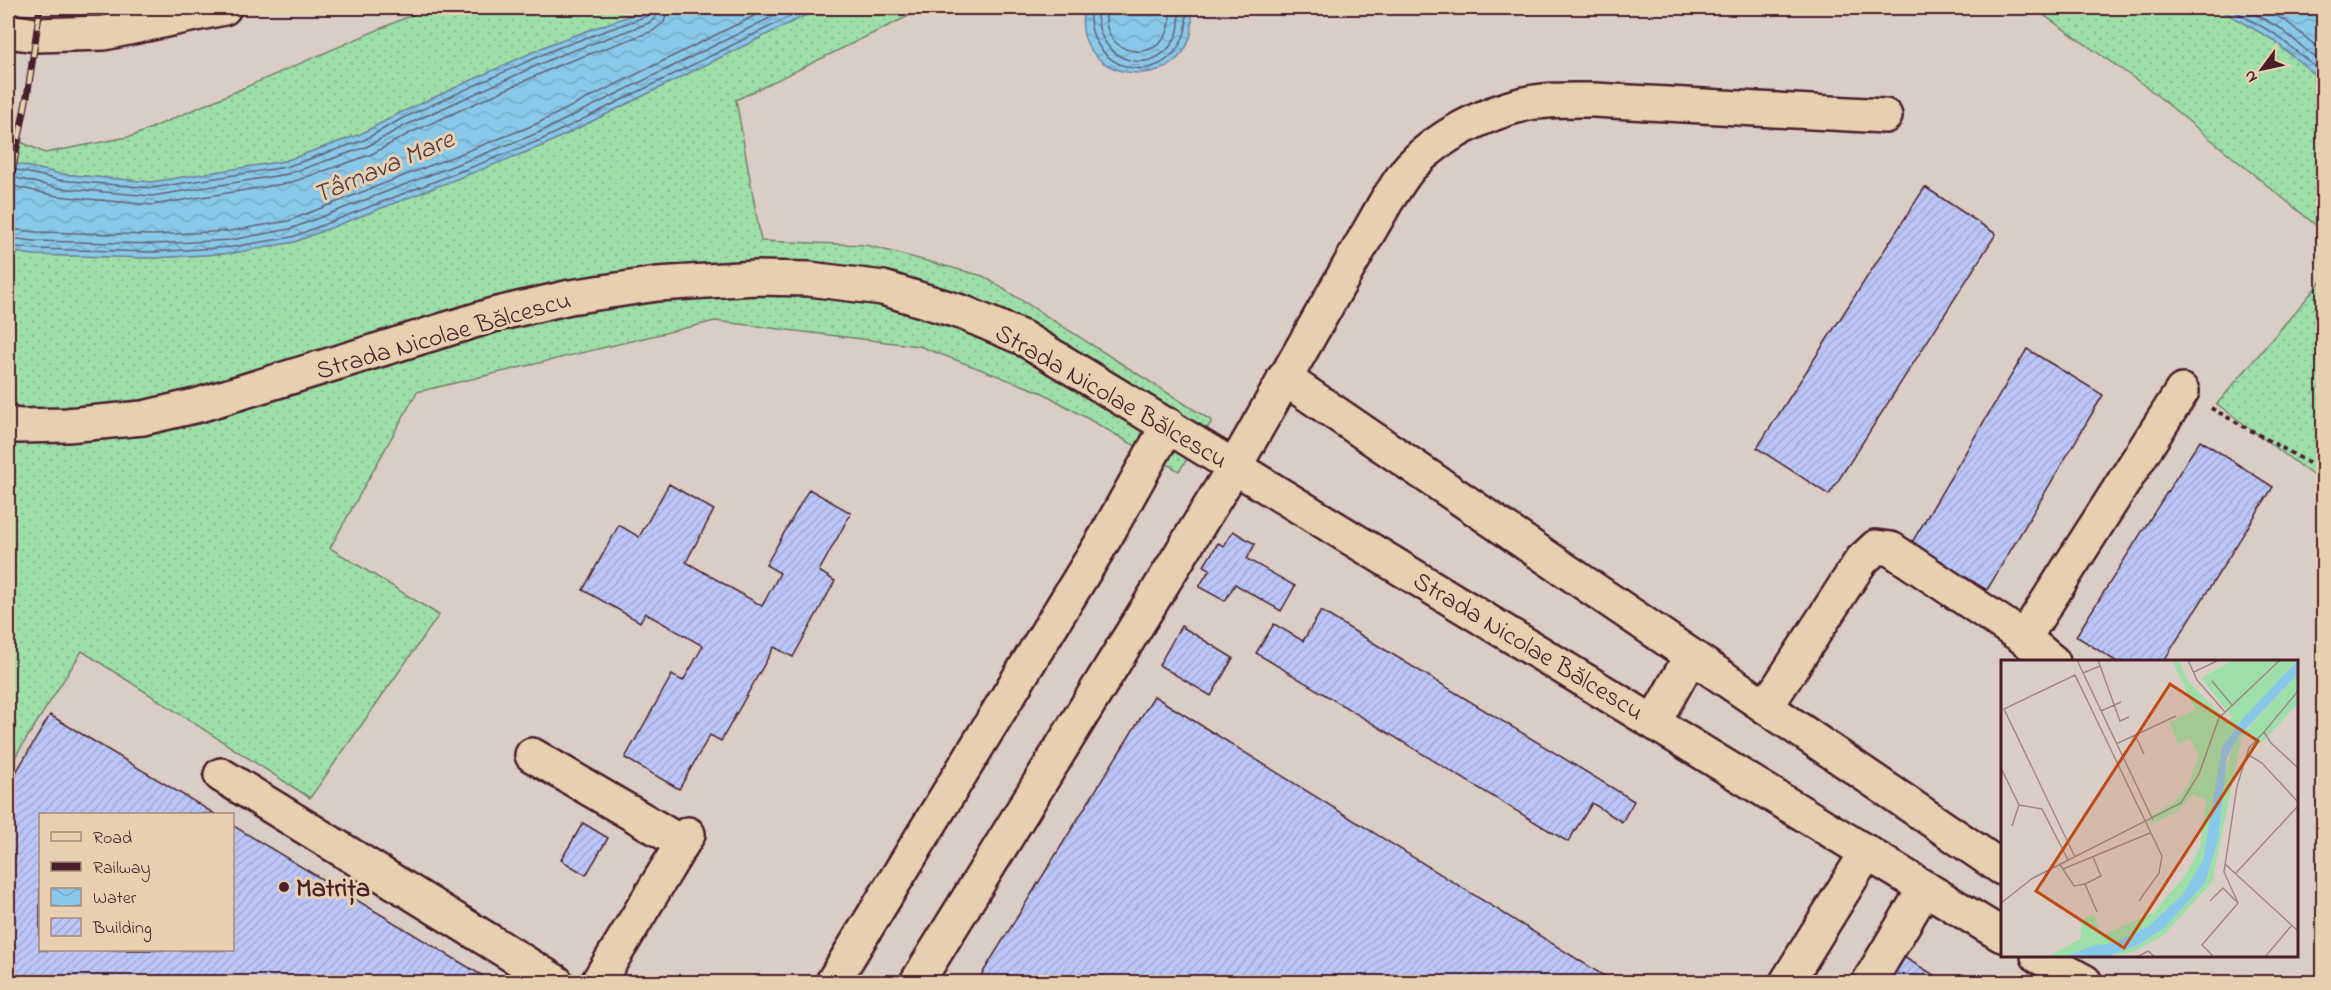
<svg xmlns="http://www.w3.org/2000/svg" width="2331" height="990" font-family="'Indie Flower',sans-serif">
  <defs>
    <pattern id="grass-dots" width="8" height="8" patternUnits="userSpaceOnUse" patternTransform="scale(1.5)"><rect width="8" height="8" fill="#9edfa9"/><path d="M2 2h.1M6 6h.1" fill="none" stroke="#8abf92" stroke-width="1.8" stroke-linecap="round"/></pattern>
    <pattern id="water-waves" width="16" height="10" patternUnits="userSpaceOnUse" patternTransform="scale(1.5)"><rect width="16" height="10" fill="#88c8e9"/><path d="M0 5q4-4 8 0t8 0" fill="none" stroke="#77abc8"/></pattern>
    <pattern id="building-hatch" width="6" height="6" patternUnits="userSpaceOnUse" patternTransform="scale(1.5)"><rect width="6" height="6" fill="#bbc6f7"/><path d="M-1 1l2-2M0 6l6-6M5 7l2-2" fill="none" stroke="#a2aad4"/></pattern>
  </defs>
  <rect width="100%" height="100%" fill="#d9cdc5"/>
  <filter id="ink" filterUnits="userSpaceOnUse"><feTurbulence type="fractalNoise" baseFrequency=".0167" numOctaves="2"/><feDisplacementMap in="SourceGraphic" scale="12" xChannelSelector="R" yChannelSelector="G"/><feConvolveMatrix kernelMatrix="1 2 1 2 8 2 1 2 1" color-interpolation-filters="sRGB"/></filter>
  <g filter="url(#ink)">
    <g fill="url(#grass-dots)" stroke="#747f6a" stroke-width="1.5">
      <polygon points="428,8 652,8 553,43 400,113 361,134 285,161 152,182 60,174 8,162 8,136 45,153 133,136"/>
      <polygon points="820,8 925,8 736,100 761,241 866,245 983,276 1212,421 1179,471 1043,393 919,346 715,321 417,392 330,548 439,615 310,798 82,651 8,768 8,251 34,255 154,258 233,253 294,242 544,145"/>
      <polygon points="2028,8 2217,8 2272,39 2323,81 2323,231 2148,88 2042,14"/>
      <polygon points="2323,279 2324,473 2315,477 2217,404"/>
    </g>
    <g fill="url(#water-waves)" stroke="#6f849d" stroke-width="1.5">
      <polygon points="652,8 820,8 544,145 294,242 233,253 154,258 34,255 8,251 8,162 60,174 152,182 285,161 361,134 400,113 553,43"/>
      <path d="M 1084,8 L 1191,8 C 1206,98 1067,91 1084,8 Z"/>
      <polygon points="2217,8 2323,8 2323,81 2272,39"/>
    </g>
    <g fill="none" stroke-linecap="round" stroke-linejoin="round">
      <g stroke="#636377" stroke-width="1.5">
        <path d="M 1090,8 C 1085,72 1163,92 1184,35 C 1188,26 1186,17 1186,8"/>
        <path d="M 1097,8 C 1094,68 1162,80 1178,31 C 1180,23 1179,15 1178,8"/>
        <path d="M 1106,8 C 1106,16 1105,23 1108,31 C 1120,60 1162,57 1169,27 C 1171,20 1170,14 1169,8"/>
        <polyline points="2229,8 2275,34 2324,74"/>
        <polyline points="2244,8 2280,28 2324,65"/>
        <polyline points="2262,8 2286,21 2324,53"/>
        <polyline points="8,168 59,180 152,188 286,167 364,140 403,118 555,49 647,16 650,12 651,8"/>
        <polyline points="8,176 58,188 152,196 288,174 366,147 406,125 558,56 649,23 656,17 659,8"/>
        <polyline points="8,185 57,196 152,205 289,183 370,155 410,133 562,64 653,31 664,22 668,8"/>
        <polyline points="8,229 36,232 153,235 230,231 288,221 534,125 770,8"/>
        <polyline points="8,238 35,241 154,244 231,240 290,229 538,133 790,8"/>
        <polyline points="8,246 35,249 154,252 232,247 292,237 541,140 807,8"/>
      </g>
    </g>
    <g fill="url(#building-hatch)" stroke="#4a1f2b" stroke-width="1.5">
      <polygon points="1925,187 1996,234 1829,495 1757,448"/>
      <polygon points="2027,349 2103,395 1987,590 1911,544"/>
      <polygon points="2200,440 2273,487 2163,662 2117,662 2076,636"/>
      <polygon points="669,484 714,510 686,562 762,606 780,573 766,565 809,489 851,513 819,571 835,581 793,657 774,647 721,741 710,735 679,789 625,758 672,675 683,681 703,646 645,613 640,622 583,590 619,525 639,537"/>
      <polygon points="1233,531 1255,544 1247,559 1295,586 1281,611 1235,584 1225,601 1199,587 1210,569 1204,566 1218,543 1224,546"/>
      <polygon points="1321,611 1634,801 1622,822 1592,803 1568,842 1256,653 1274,624 1303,641"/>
      <polygon points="1181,626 1233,658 1211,696 1159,665"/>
      <polygon points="1154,696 1614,982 977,982"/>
      <polygon points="50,715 215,814 40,814 40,950 232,950 232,825 493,982 8,982 8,786"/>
      <polygon points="583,823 608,838 586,875 561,860"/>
      <polygon points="1902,956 1946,982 1886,982"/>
    </g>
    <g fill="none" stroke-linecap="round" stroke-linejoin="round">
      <g stroke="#4a1f2b" stroke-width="38">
        <g id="minor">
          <polyline points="8,31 36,35 104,33 224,8"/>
          <polyline points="1284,378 2002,868"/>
          <polyline points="2024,638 2182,391"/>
          <polyline points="1766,707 1861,561 1876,547 1891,549 2024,638 2053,662"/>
          <polyline points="1654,722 1691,656"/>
          <polyline points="532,755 682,843"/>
          <polyline points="221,775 556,982"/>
          <polyline points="598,982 688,834"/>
          <polyline points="833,982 1106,536 1168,425"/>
          <path d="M 917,982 L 1235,466 L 1387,200 C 1395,189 1402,176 1411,166 C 1440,135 1484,114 1524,104 C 1547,99 1571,100 1594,100 L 1885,116"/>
          <polyline points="1787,982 1867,852"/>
          <polyline points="1869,982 1925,888"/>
        </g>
      </g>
      <g stroke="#4a1f2b" stroke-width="38">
        <g id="major">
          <polyline points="8,424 19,426 67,425 143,418 199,405 493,315 570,297 657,284 756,278 809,279 883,288 964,313 1023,338 2002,935"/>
          <polyline points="2038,956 2085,982"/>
        </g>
      </g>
      <polyline stroke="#4a1f2b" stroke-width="4" stroke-dasharray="4.5 4.5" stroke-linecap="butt" points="2211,408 2316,467 2324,463"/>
      <use href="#minor" stroke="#e6d0af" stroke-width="33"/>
      <use href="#major" stroke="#e6d0af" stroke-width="33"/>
      <g stroke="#4a1f2b" stroke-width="7">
        <polyline id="rail" points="8,194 28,91 40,8"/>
      </g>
      <use href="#rail" stroke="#e6d0af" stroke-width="4.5" stroke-dasharray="14" stroke-linecap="butt"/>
    </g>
  </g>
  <circle fill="#4a1f2b" stroke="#e6d0af" stroke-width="2" cx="284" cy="887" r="6"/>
  <g text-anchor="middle" stroke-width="6" stroke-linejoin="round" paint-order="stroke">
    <g font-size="26" fill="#4a1f2b" stroke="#e6d0af">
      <text transform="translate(443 334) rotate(-16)" y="9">Strada Nicolae Bălcescu</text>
      <text transform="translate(1112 395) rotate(30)" y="9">Strada Nicolae Bălcescu</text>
      <text transform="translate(1529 645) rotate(31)" y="9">Strada Nicolae Bălcescu</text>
    </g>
    <g font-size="26" font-weight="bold" fill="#4a1f2b" stroke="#e6d0af" text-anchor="start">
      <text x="296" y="896">Matrița</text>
    </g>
    <g font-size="27" font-style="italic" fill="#533848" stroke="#e6d0af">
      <text transform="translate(383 166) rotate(-23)" y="9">Târnava Mare</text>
    </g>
  </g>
  <g transform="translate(2001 660)">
    <rect width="297" height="297" fill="#d9cdc5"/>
    <path d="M 171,0 L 177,0 L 188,22 L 227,62 L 231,57 L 200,18 L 232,0 L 297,0 L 243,57 L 221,87 L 202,200 L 182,234 L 147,267 L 123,280 L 63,297 L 46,297 L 79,279 L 81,259 L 93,254 L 100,275 L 152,253 L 186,213 L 199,187 L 205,140 L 192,135 L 176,152 L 150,164 L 147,158 L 173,142 L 187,126 L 198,95 L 189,79 L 177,84 L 168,62 L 194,50 ZM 297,14 L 297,44 L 258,85 L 247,72 L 241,76 L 211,222 L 163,275 L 132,292 L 105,297 L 137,285 L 163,268 L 204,223 L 217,180 L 218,139 L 232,84 Z" fill="#9edfa9"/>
    <path d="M 297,0 L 297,14 L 238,76 L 226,97 L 217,180 L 204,223 L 163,268 L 137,285 L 105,297 L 63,297 L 91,286 L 113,283 L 147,267 L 182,234 L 202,200 L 221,87 L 243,57 Z" fill="#88c8e9"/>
    <path fill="none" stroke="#a08787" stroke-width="1.5" d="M 76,0 L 152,160M 97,0 L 119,61 L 128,57M 187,0 L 196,20 L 224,52M 193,12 L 218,0M 82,13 L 99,6M 211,21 L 231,45M 297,31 L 263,72 L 270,83 L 297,108M 100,51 L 120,42M 134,75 L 143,94M 115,84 L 175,56M 246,94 L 261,103 L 297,142M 0,108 L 18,145M 11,166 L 18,145 L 41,149 L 67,200M 74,197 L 3,49 L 74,15 L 161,196 L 158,213 L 138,241M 224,204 L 297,271M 59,205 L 62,209 L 149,173M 62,209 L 73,226 L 84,224 L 100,216 L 92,197M 234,214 L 297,146M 84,224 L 96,252M 209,241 L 222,228 L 237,243M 0,243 L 32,218 L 180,143 L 198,114 L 218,58 L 279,0M 212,296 L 201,285 L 237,243 L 223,212 L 236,126 L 248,88 L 263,72M 136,297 L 147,291 L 154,297M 264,297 L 291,265"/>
    <path fill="#c04a14" fill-opacity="0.15" stroke="#c04a14" stroke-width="3" d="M 169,24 L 257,81 L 123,288 L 35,231 Z"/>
    <rect width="297" height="297" fill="none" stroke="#4a1f2b" stroke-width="3"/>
  </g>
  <rect width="2331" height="990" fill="none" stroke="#e6d0af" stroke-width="30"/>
  <rect x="15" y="15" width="2301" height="960" fill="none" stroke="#4a1f2b" stroke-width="2" filter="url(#ink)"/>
  <rect x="39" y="813" width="195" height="138" fill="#e6d0af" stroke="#a8897a" stroke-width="1.5"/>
  <rect x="51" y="832" width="30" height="9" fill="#e6d0af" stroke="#a8897a" stroke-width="1.5"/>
  <text x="93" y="843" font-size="18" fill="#4a1f2b">Road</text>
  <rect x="51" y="862" width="30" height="9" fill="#4a1f2b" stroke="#a8897a" stroke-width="1.5"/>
  <text x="93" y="873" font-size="18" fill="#4a1f2b">Railway</text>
  <rect x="51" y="888" width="30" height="18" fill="url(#water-waves)" stroke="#a8897a" stroke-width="1.5"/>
  <text x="93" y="903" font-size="18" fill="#4a1f2b">Water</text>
  <rect x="51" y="918" width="30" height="18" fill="url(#building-hatch)" stroke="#a8897a" stroke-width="1.5"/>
  <text x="93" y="933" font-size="18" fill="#4a1f2b">Building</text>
  <g transform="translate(2262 69) rotate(237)" stroke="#e6d0af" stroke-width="4.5" paint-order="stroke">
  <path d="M0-4.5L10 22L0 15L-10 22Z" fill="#4a1f2b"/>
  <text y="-9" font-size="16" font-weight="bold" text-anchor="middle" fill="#4a1f2b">N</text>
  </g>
</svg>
